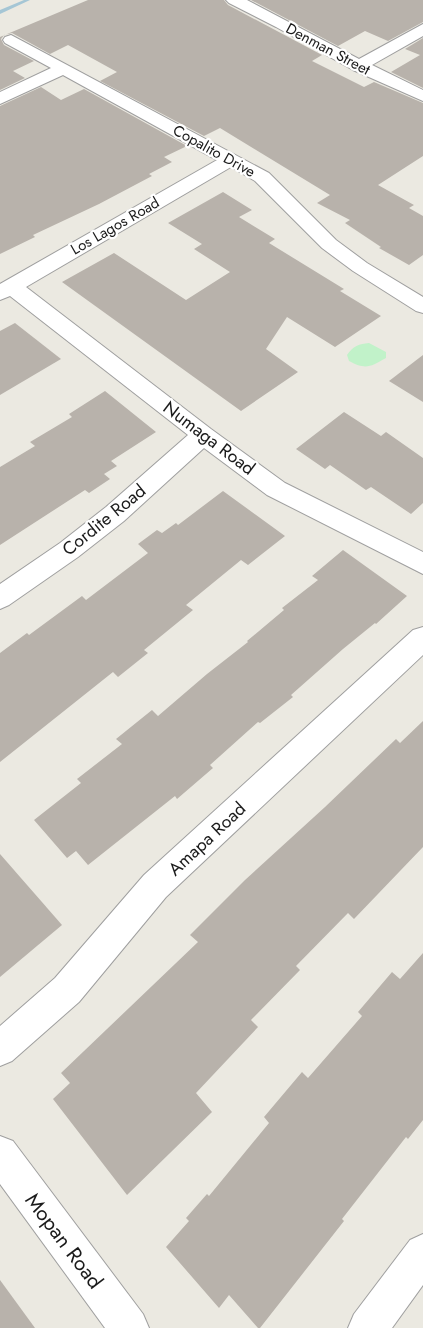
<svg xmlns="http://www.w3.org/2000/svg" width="423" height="1328" font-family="Jost,sans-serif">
  <rect width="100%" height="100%" fill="#ebe9e1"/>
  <path fill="#c1f2c9" d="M 369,343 L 386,352 L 386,358 C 370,367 366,370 349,361 L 347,355 C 353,346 359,344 369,343 Z"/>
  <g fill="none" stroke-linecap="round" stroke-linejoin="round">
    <polygon fill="#a5c6d5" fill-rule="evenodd" points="24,0 30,0 0,14 0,10"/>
  </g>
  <g fill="#b8b2ab">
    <polygon points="88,0 224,0 228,5 322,55 312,61 364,87 374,82 423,103 423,156 378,185 414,205 409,208 423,216 423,255 409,265 379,248 381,247 345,223 350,220 317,203 330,195 220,128 204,136 100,81 117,72 68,45 50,54 12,33 4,35 1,39 4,45 34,61 13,71 25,78 0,90 0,37"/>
    <polygon points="251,0 423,0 423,22 388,41 365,31 338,46"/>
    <polygon points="423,38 423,88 391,72 420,55 405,49"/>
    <polygon points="41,87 61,100 84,89 187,146 164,157 172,162 149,174 152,176 99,204 33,235 35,237 0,254 0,106"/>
    <polygon points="223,192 252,210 239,217 275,239 269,243 344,289 340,291 381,316 335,347 287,317 266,349 298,372 241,411 62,282 114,253 186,300 230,272 194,249 202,244 168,223"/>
    <polygon points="15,323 61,359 0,395 0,331"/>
    <polygon points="423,355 423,402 389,381"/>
    <polygon points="105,391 156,432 111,461 117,466 104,474 110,479 89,493 85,490 0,545 0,467 35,446 30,442 72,417 69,414"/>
    <polygon points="344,412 381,436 386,432 423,458 423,503 411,514 371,487 366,490 330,465 325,469 296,449"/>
    <polygon points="223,491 285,536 248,565 241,560 186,605 193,610 144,650 148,653 118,677 113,672 0,762 0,653 27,633 29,635 82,596 86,600 148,553 138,544 157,530 162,533 176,523 178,525"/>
    <polygon points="343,550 407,596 376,624 375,623 343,649 291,695 293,697 260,723 258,722 210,765 213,768 177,799 175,796 88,865 76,851 67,858 34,820 81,783 77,779 122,744 116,739 152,710 158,716 207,674 248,642 247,641 284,610 282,608 318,580 312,576"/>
    <polygon points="423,721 423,847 354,919 348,913 296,966 300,970 251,1020 258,1027 196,1093 212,1112 127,1195 53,1099 70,1083 61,1073 198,942 190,935 245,880 325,807 396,739 400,743"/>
    <polygon points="0,854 62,925 0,977"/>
    <polygon points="423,953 423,1120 408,1139 406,1137 342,1219 344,1221 260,1328 258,1328 229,1295 219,1308 166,1247 189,1221 186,1218 207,1194 209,1196 269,1123 264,1117 302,1072 308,1078 362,1016 358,1012 392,972 400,979"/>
    <polygon points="0,1280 35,1328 0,1328"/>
  </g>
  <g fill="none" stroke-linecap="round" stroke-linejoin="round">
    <g stroke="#9f9f9f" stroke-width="2">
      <g id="street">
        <polygon points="226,0 247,0 359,59 423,24 423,36 372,65 423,90 423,101 353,70 276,27 229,3"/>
        <polygon points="11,35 269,173 336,240 367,263 423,297 423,313 416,311 353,271 322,248 255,181 231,167 26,287 211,429 285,483 423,552 423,574 267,495 204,448 124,521 78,557 9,605 0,609 0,584 60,543 106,507 188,435 10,296 0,300 0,284 217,160 63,75 0,104 0,92 51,68 5,43 3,40 5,37"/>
        <polygon points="423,627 423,655 166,897 79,1002 12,1061 0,1066 0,1026 55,978 144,875 413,630"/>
        <polygon points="0,1136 13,1141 143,1314 149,1328 105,1328 0,1184"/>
        <polygon points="423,1234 423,1285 392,1328 348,1328 354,1314 410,1240"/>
      </g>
    </g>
    <use href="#street" fill="#fff" fill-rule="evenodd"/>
  </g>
  <g text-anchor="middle" stroke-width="4.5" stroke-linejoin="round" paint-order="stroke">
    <g font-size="15" fill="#1b1b1b" stroke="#fff">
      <text transform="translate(328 49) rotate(28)" y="5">Denman Street</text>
      <text transform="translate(214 151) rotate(29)" y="5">Copalito Drive</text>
      <text transform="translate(115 226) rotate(-30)" y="5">Los Lagos Road</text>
    </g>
    <g font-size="18" fill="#1b1b1b" stroke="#fff">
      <text transform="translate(209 438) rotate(37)" y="6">Numaga Road</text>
      <text transform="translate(104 520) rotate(-39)" y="6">Cordite Road</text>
      <text transform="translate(207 839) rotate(-43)" y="6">Amapa Road</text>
    </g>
    <g font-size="21" fill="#1b1b1b" stroke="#fff">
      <text transform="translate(64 1241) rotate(53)" y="7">Mopan Road</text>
    </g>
  </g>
</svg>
